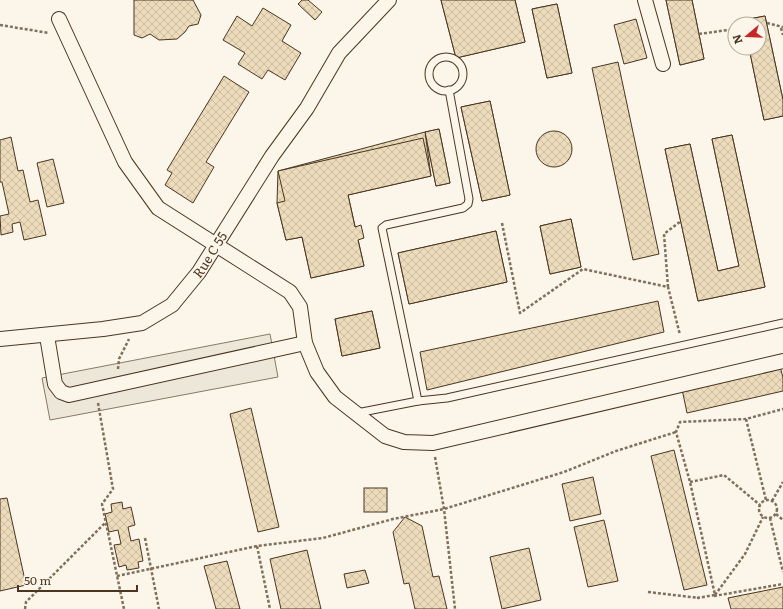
<svg xmlns="http://www.w3.org/2000/svg" width="783" height="609" font-family="Literata,serif">
  <defs>
    <pattern id="building-cross-hatch" width="8" height="8" patternUnits="userSpaceOnUse"><rect width="8" height="8" fill="#ecdcbc"/><path d="M0 0l8 8M0 8l8-8" fill="none" stroke="#ccbda1"/></pattern>
  </defs>
  <rect width="100%" height="100%" fill="#fbf6e9"/>
  <polygon fill="#ede7d9" stroke="#887966" points="270,334 278,377 50,420 42,378"/>
  <g fill="url(#building-cross-hatch)" stroke="#4a3520">
    <polygon points="134,0 193,0 201,15 198,24 189,26 185,32 177,39 159,40 150,34 142,38 134,35"/>
    <polygon points="302,0 308,0 322,12 315,20 298,4"/>
    <polygon points="441,0 515,0 525,42 456,58"/>
    <polygon points="441,0 515,0 525,42 456,58"/>
    <polygon points="666,0 692,0 704,59 680,65"/>
    <polygon points="666,0 692,0 704,59 680,65"/>
    <polygon points="557,4 572,73 547,78 532,9"/>
    <polygon points="557,4 572,73 547,78 532,9"/>
    <polygon points="263,8 291,25 282,41 301,53 285,80 268,70 262,79 238,64 245,53 223,40 237,16 252,26"/>
    <polygon points="765,16 783,100 783,116 764,120 749,48 759,48 759,24 744,24 744,20"/>
    <polygon points="765,16 783,100 783,116 764,120 749,48 759,48 759,24 744,24 744,20"/>
    <polygon points="636,19 647,58 624,64 614,25"/>
    <polygon points="618,62 659,254 633,260 592,68"/>
    <polygon points="224,76 249,92 206,162 214,167 193,203 165,185 172,173 167,170"/>
    <polygon points="490,101 510,195 482,201 461,107"/>
    <polygon points="490,101 510,195 482,201 461,107"/>
    <polygon points="439,129 450,183 436,186 425,132"/>
    <polygon points="439,129 450,183 436,186 425,132"/>
    <circle cx="554" cy="149" r="18"/>
    <polygon points="425,132 431,176 348,195 364,266 311,278 302,237 286,240 277,203 278,171"/>
    <polygon points="732,135 765,287 698,301 665,149 690,144 718,271 739,266 712,139"/>
    <polygon points="732,135 765,287 698,301 665,149 690,144 718,271 739,266 712,139"/>
    <polygon points="11,137 18,171 23,170 30,202 38,200 46,235 24,240 20,222 12,224 13,232 1,235 0,216 9,214 2,182 0,182 0,140"/>
    <polygon points="423,138 431,176 348,195 355,227 361,225 364,238 358,240 364,266 311,278 302,237 286,240 277,203 285,201 278,171"/>
    <polygon points="53,159 64,203 47,207 37,163"/>
    <polygon points="571,219 581,267 550,274 540,226"/>
    <polygon points="571,219 581,267 550,274 540,226"/>
    <polygon points="496,231 507,282 409,304 398,253"/>
    <polygon points="496,231 507,282 409,304 398,253"/>
    <polygon points="658,301 664,332 427,390 420,352"/>
    <polygon points="372,311 380,348 342,356 335,319"/>
    <polygon points="372,311 380,348 342,356 335,319"/>
    <polygon points="780,366 783,378 783,391 687,413 682,389"/>
    <polygon points="251,408 279,527 258,532 230,414"/>
    <polygon points="674,450 707,585 684,590 651,456"/>
    <polygon points="593,477 601,514 570,521 562,484"/>
    <rect x="364" y="488" width="23" height="24"/>
    <polygon points="7,498 26,585 0,591 0,499"/>
    <polygon points="122,502 123,509 131,507 135,525 128,527 131,541 139,539 143,561 138,562 139,568 127,570 126,565 119,567 114,545 121,544 118,530 109,532 105,514 112,512 111,504"/>
    <polygon points="405,517 422,526 433,577 439,576 447,609 415,609 409,583 404,584 393,532"/>
    <polygon points="604,520 618,581 588,587 574,527"/>
    <polygon points="529,548 541,600 502,609 490,557"/>
    <polygon points="307,550 321,609 281,609 270,559"/>
    <polygon points="227,561 240,609 216,609 204,566"/>
    <polygon points="365,570 369,583 347,588 344,574"/>
    <polygon points="783,587 783,609 731,609 728,598"/>
  </g>
  <g fill="none" stroke-linecap="round" stroke-linejoin="round">
    <g stroke="#4a3520" stroke-width="9">
      <g id="lane">
        <circle cx="446" cy="74" r="17"/>
        <polyline points="418,401 382,228 386,225 463,208 468,204 469,199 449,90"/>
        <polyline points="357,413 418,401 447,398 783,323"/>
      </g>
    </g>
    <g stroke="#4a3520" stroke-width="16">
      <g id="street">
        <polyline points="645,0 663,64"/>
        <polyline points="59,19 125,162 158,208 290,292 300,307 305,343 317,372 335,397 385,436 404,442 433,443 783,361"/>
        <polyline points="47,336 55,384 61,392 69,395 305,343"/>
        <path id="s1" d="M 0,339 L 103,329 L 142,323 L 172,305 L 199,272 L 272,156 L 307,108 L 339,53 L 389,0"/>
      </g>
    </g>
    <g stroke="#7f6f5c" stroke-width="2.5" stroke-dasharray="3 2" stroke-linecap="butt">
      <polyline points="767,23 783,27"/>
      <polyline points="0,25 49,33"/>
      <polyline points="781,28 783,35"/>
      <polyline points="699,34 735,29"/>
      <polyline points="502,223 520,313 583,269 668,287 680,335"/>
      <polyline points="668,287 664,234 681,221"/>
      <polyline points="118,369 119,359 129,339"/>
      <polyline points="98,403 113,489 102,504 124,609"/>
      <polyline points="746,419 766,500"/>
      <polyline points="435,457 444,509 455,609"/>
      <polyline points="690,482 724,475 760,505"/>
      <circle cx="768" cy="509" r="9"/>
      <polyline points="772,501 783,482"/>
      <polyline points="776,514 783,520"/>
      <polyline points="770,518 783,572"/>
      <polyline points="145,538 159,609"/>
      <polyline points="257,546 270,609"/>
      <polyline points="117,576 257,546 323,538 393,519 444,509 564,472 616,451 676,432"/>
      <polyline points="648,592 699,598"/>
      <polyline points="715,595 745,554 763,517"/>
      <polyline points="714,596 783,584"/>
      <polyline points="697,598 715,595 690,482 676,432 680,422 746,419 783,409"/>
      <polyline points="25,609 26,602 105,523"/>
    </g>
    <use href="#lane" stroke="#fbf6e9" stroke-width="7"/>
    <use href="#street" stroke="#fbf6e9" stroke-width="14"/>
  </g>
  <g text-anchor="middle" stroke-width="3" stroke-linejoin="round" paint-order="stroke">
    <g font-size="13" fill="#4a3520" stroke="#fbf6e9">
      <text dy="5" stroke="none"><textPath href="#s1" startOffset="241">Rue C 55</textPath></text>
    </g>
  </g>
  <g transform="translate(747 36) rotate(251)"><circle r="19" fill="#fbf6e9" stroke="#b4a999"/>
  <path d="M0-3L7 15L0 10L-7 15Z" fill="#c62828"/>
  <text y="-6" font-size="11" font-weight="bold" text-anchor="middle" fill="#4a3520">N</text>
  </g>
  <path d="M18 585v6h119v-6" fill="none" stroke="#4a3520" stroke-width="2"/>
  <text x="24" y="585" font-size="12" fill="#4a3520" stroke="#fbf6e9" stroke-width="3" paint-order="stroke">50 m</text>
</svg>
